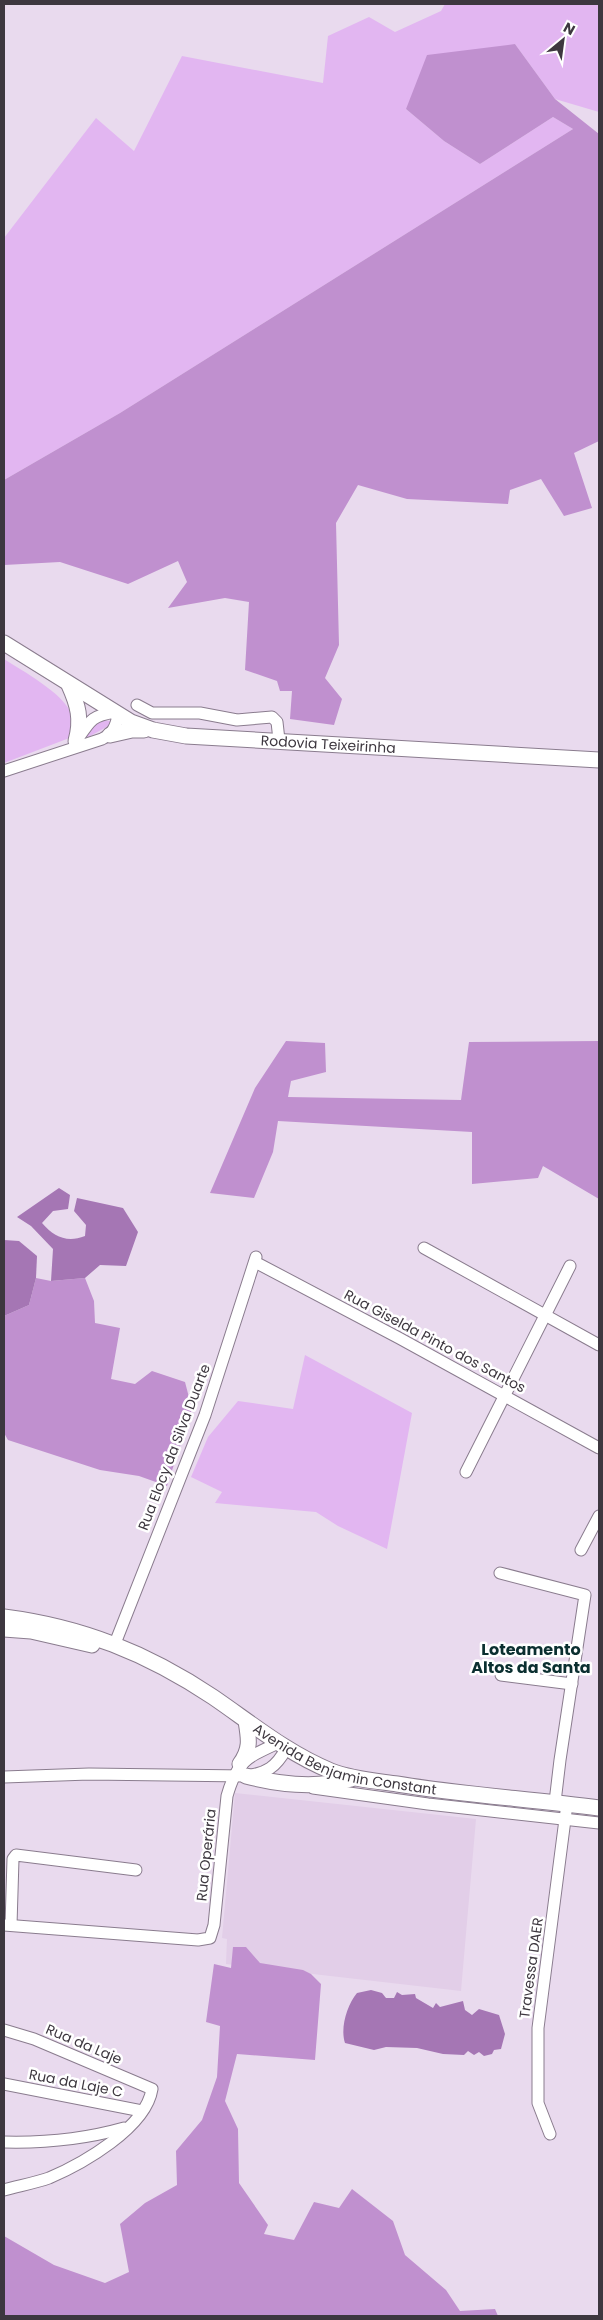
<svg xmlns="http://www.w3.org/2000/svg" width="603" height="2320" font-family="Poppins,sans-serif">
  <rect width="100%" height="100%" fill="#e9daee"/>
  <polygon fill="#e2cee8" points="235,1793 476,1819 461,1991 226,1964 227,1939 222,1938"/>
  <g fill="#e2b6f1">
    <polygon points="445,4 599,4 599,112 555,99 515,44 406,109 444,141 480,164 553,117 573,129 120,413 4,480 4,238 96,118 134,151 182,56 323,83 328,36 369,17 395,32 441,11"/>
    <path d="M 4,659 C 21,670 65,694 71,714 C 74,720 72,731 72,737 L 4,763 Z"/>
    <polygon points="102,720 110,721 110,725 83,740 92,725"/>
    <polygon points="305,1355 412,1413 387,1549 338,1526 316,1512 215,1503 222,1492 191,1477 208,1437 238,1401 293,1409"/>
  </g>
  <g fill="#c090cf">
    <polygon points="515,44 555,99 599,134 599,441 574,453 592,508 564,516 541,479 510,490 508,504 407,499 358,485 336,523 339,645 325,678 342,699 334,725 290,719 292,691 280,691 277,681 245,670 249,602 225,598 168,608 187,582 178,561 128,584 60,562 4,565 4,480 120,413 573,129 553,117 480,164 444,141 406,109 427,55"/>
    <polygon points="286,1041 325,1043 326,1072 291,1081 288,1097 461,1100 469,1042 599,1041 599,1199 543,1166 538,1178 472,1184 472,1132 278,1121 273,1152 254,1198 210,1193 255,1088"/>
    <polygon points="36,1278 51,1281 85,1278 94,1301 95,1323 120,1328 111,1379 135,1384 152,1371 185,1382 192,1409 167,1486 139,1476 100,1470 8,1440 4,1433 4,1316 29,1305"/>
    <polygon points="233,1947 246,1947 260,1963 303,1970 311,1974 321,1984 315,2060 237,2054 225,2101 238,2129 239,2183 268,2225 264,2234 294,2240 314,2202 339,2208 352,2189 393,2221 405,2255 446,2290 460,2311 495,2309 498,2316 4,2316 4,2236 54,2265 105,2283 129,2272 120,2224 145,2203 177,2185 176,2151 202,2120 217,2077 220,2026 206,2022 214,1964 231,1968"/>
  </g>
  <g fill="#a576b4">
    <path d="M 59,1188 L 70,1195 L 68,1209 L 53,1211 L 42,1223 C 54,1237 67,1243 85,1236 L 86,1225 L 74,1211 L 77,1198 L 123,1208 L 138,1232 L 126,1266 L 100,1265 L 85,1278 L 51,1281 L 53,1249 L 31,1226 L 17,1217 Z"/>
    <polygon points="4,1240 19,1241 37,1256 36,1278 29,1305 4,1316"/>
    <path d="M 371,1990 L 382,1993 L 386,1998 L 394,1998 L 397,1992 L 402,1995 L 415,1994 L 416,1998 L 433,2008 L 436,2003 L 440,2007 L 463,2001 L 465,2010 L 472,2015 L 479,2009 L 499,2015 L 505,2034 L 501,2049 L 494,2050 L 492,2054 L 484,2056 L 479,2052 L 474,2055 L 468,2051 L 464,2055 L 443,2054 L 417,2048 L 386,2047 L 374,2050 L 345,2043 C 340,2028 347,2005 357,1993 Z"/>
  </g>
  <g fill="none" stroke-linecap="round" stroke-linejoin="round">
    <g stroke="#8a7c8e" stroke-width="13">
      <g id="minor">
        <polyline points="137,705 152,713 200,713 237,720 272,717 277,722 279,740"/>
        <path d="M 79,737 C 91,719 93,716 114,712"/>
        <path d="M 4,771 L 102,739 C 112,734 116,727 118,715"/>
        <polyline points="424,1248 599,1345"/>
        <polyline points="255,1262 399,1338 599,1448"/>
        <polyline points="466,1472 570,1266"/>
        <polyline points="581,1550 599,1516"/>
        <polyline points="500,1573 585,1595 560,1760 555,1802"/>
        <polyline points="114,1646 205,1415 256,1257"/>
        <polyline points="501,1675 572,1684"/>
        <path d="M 4,1777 L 89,1774 L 246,1776 C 267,1773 276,1767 286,1749"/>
        <polyline points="313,1788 428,1804 599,1823"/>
        <path d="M 4,1925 L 198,1940 L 210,1938 L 214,1925 L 227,1796 C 237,1761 246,1758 278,1743"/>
        <polyline points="11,1925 13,1859 16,1855 136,1870"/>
        <path d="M 4,2030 L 34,2039 L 152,2089 C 146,2128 82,2164 49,2178 C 35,2183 18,2186 4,2190"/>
        <polyline points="4,2084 142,2111"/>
        <polyline points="550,2134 538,2103 538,2028 567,1804"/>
        <path d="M 4,2142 C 44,2143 85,2139 124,2128"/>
      </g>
    </g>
    <g stroke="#8a7c8e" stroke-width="17">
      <g id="major">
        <path id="s1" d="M 4,643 L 131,722 L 153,730 L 186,736 L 599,760"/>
        <path d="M 69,685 C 78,705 82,719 76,741"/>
        <polyline points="110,735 132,730 144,730"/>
        <path id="s2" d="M 4,1617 C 82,1627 147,1653 213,1697 C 251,1723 287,1753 331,1771 C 351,1779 376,1781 397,1784 C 464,1795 532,1799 599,1808"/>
        <polyline points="4,1629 31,1631 92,1645"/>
        <path d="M 240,1764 C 251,1749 249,1739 246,1721"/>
        <path d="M 246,1776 C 281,1785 316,1789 351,1779"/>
      </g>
    </g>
    <use href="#minor" stroke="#fff" stroke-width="11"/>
    <use href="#major" stroke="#fff" stroke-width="15"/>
  </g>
  <g text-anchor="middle" stroke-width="5" stroke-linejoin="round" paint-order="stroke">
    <g font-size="14" fill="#3d373f" stroke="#fff">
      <text dy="5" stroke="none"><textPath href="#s1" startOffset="349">Rodovia Teixeirinha</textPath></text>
      <text transform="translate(435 1341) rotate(28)" y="5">Rua Giselda Pinto dos Santos</text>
      <text transform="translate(174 1447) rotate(-69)" y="5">Rua Elocy da Silva Duarte</text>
      <text dy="5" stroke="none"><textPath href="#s2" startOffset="375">Avenida Benjamin Constant</textPath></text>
      <text transform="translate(206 1855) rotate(-84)" y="5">Rua Operária</text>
      <text transform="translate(531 1968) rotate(-82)" y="5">Travessa DAER</text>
      <text transform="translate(84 2044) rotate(23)" y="5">Rua da Laje</text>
      <text transform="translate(76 2083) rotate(11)" y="5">Rua da Laje C</text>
    </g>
    <g font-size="16" font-weight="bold" fill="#0b2f30" stroke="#fff">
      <text x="531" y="1655">Loteamento<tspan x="531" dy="18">Altos da Santa</tspan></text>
    </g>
  </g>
  <rect width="603" height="2320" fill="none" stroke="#3d373f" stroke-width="10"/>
  <g transform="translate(563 40) rotate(29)" stroke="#ffffff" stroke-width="4" paint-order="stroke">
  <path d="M0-4L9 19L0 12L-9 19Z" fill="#3d373f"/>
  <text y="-8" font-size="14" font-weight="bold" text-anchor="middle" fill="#3d373f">N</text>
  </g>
</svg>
